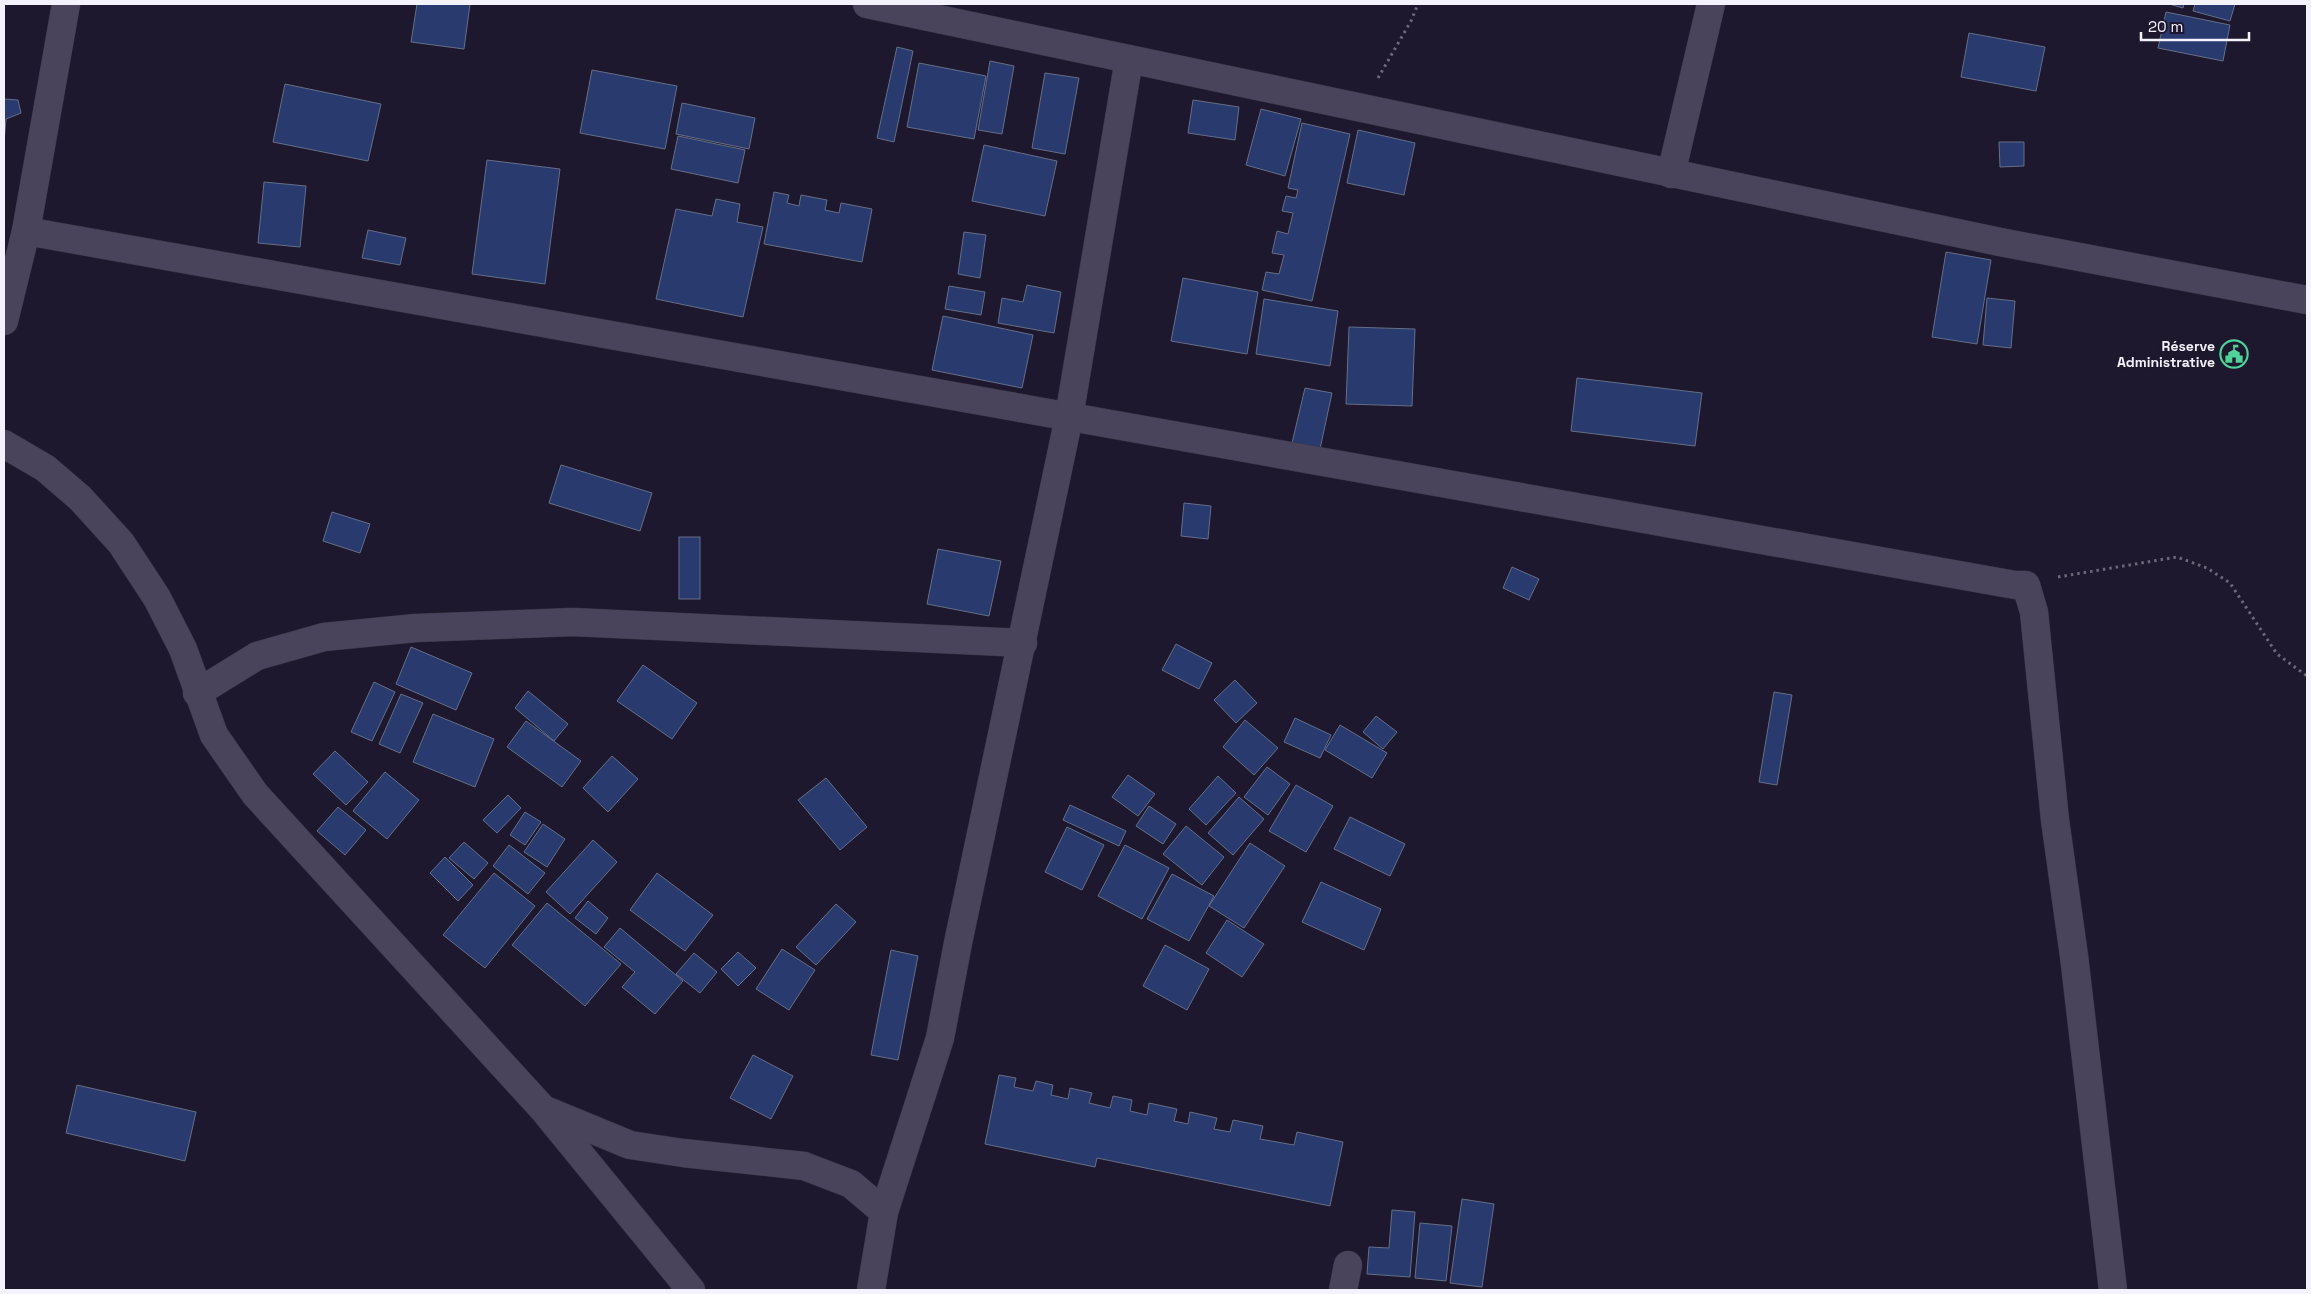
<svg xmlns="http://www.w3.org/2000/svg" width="2311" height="1294" font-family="'Space Grotesk',sans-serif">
  <rect width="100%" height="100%" fill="#1d182d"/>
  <g fill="#283a6e" stroke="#656f87">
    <polygon points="417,4 470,4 464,49 411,42"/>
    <polygon points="2169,4 2184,4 2183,8"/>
    <polygon points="2195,4 2235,4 2230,21 2193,11"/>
    <polygon points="2166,12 2230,25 2223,61 2158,48"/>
    <polygon points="1969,33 2045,47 2036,91 1961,77"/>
    <polygon points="897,47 913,51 894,142 877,138"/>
    <polygon points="990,61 1014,66 1002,134 978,130"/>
    <polygon points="919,63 986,76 974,139 907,127"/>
    <polygon points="592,70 677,86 665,149 580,133"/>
    <polygon points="1045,73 1079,78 1065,154 1032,148"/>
    <polygon points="285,84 381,104 368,161 273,142"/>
    <polygon points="4,99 18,100 21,113 6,119 4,142"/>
    <polygon points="1193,100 1239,107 1235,140 1188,133"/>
    <polygon points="682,103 755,118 749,149 676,134"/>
    <polygon points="1261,109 1301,119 1285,176 1246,165"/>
    <polygon points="1302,123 1350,134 1312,301 1262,290 1266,272 1279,274 1284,255 1272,253 1277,231 1288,234 1293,213 1282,211 1286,196 1296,198 1298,190 1288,188"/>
    <polygon points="1358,130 1415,143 1404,195 1347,183"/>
    <polygon points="678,136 745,150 738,183 671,169"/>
    <polygon points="1999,142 2024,142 2024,166 2000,167"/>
    <polygon points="984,145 1057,161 1045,216 972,201"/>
    <polygon points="487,160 560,169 545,284 472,274"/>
    <polygon points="264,182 306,186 300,247 258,243"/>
    <polygon points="774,192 789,195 787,203 799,206 801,195 827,200 825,210 839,213 841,203 872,209 862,262 764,244"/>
    <polygon points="716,199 740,204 737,222 763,227 743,317 656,299 676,209 712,216"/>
    <polygon points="368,230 406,238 400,265 362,258"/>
    <polygon points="964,232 986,235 980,278 958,274"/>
    <polygon points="1946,252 1991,260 1977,344 1932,337"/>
    <polygon points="1183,278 1258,292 1247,354 1171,341"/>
    <polygon points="1027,285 1061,292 1054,333 998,323 1002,298 1023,302"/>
    <polygon points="949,286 985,292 981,315 945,309"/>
    <polygon points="1987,298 2015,301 2011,348 1983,345"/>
    <polygon points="1264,299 1338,311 1330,366 1256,354"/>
    <polygon points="943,316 1033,335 1022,388 932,370"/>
    <polygon points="1349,327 1415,329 1412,406 1346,404"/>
    <polygon points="1577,378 1702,393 1695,446 1571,431"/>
    <polygon points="1305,388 1332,393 1320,449 1292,443"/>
    <polygon points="561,465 652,493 640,531 549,503"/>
    <polygon points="1184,503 1211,506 1208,539 1181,536"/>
    <polygon points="332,512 370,524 360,553 323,541"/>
    <rect x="679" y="537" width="21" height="62"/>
    <polygon points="938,549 1001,561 989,616 927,604"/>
    <polygon points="1512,567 1539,579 1529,600 1503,588"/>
    <polygon points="1176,644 1212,663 1199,689 1162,670"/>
    <polygon points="411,647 472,673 456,710 396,684"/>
    <polygon points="643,665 697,703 672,739 617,701"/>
    <polygon points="1235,680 1257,703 1236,723 1214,700"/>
    <polygon points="374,682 395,692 372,741 351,732"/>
    <polygon points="528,691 568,724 554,741 515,708"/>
    <polygon points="1774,692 1792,695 1777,785 1759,782"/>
    <polygon points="401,694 423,703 400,753 379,744"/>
    <polygon points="433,714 494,739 475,787 413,762"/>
    <polygon points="1376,716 1397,732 1383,749 1363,732"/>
    <polygon points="1295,718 1331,735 1320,758 1284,742"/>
    <polygon points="1245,720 1278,748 1254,775 1223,747"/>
    <polygon points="526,721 581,761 562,787 507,747"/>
    <polygon points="1340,725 1387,753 1372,778 1325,750"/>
    <polygon points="335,751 368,782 346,805 313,774"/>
    <polygon points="612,756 638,779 608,812 583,788"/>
    <polygon points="1267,767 1290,784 1268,815 1244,797"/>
    <polygon points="385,772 419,800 387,839 353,811"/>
    <polygon points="1128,775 1155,794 1138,816 1112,797"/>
    <polygon points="1218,776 1236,793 1206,825 1189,809"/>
    <polygon points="826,778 867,827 840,850 798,800"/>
    <polygon points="1296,785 1333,806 1306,852 1269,831"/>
    <polygon points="508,795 521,808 497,833 483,820"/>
    <polygon points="1239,797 1264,819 1233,855 1208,833"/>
    <polygon points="1070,805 1126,831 1119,846 1063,820"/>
    <polygon points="1149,806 1176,824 1163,844 1136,826"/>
    <polygon points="338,807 366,830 345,855 317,831"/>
    <polygon points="525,812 541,822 525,845 510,835"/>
    <polygon points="1350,817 1405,844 1390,876 1334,849"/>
    <polygon points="543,824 565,839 547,867 524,852"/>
    <polygon points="1186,826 1224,857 1202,885 1163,854"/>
    <polygon points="1067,827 1104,845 1082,890 1045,872"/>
    <polygon points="593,840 617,862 570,914 546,892"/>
    <polygon points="464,842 488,863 474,879 449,858"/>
    <polygon points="1250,843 1285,866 1244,928 1209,906"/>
    <polygon points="509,845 545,873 528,894 493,866"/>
    <polygon points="1125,845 1169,868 1142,919 1098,896"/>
    <polygon points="445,857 473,885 458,901 430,873"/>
    <polygon points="494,873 535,906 485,968 443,935"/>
    <polygon points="657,873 713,915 685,951 630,910"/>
    <polygon points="1172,874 1214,896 1189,941 1147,919"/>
    <polygon points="1321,882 1381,909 1364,950 1302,922"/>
    <polygon points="588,901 608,918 596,934 575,918"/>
    <polygon points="547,903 621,964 585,1006 512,945"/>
    <polygon points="836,904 856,922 816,965 796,947"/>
    <polygon points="1227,920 1264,944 1242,977 1206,953"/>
    <polygon points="620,928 683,981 655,1014 622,987 635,972 604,947"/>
    <polygon points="1165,945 1209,969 1187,1010 1143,986"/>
    <polygon points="782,949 815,970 789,1010 756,989"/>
    <polygon points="891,950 918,956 898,1060 871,1055"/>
    <polygon points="738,952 756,968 738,986 721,969"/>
    <polygon points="694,953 717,972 700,993 676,974"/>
    <polygon points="753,1055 793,1076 771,1119 730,1098"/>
    <polygon points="999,1075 1016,1078 1014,1087 1033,1091 1036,1081 1053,1085 1051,1095 1068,1099 1070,1088 1092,1093 1089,1103 1110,1108 1113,1096 1132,1100 1130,1111 1147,1115 1149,1103 1177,1109 1174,1121 1188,1124 1190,1112 1217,1118 1214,1129 1230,1132 1233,1120 1263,1126 1260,1139 1294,1145 1297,1132 1343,1142 1330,1206 1097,1158 1095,1167 985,1144"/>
    <polygon points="77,1085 196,1112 185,1161 66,1133"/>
    <polygon points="1462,1199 1494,1204 1482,1287 1450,1283"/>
    <polygon points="1392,1210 1415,1212 1410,1277 1367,1274 1369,1247 1389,1248"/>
    <polygon points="1420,1223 1452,1226 1446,1281 1415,1278"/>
  </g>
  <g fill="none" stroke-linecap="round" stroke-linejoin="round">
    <g stroke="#363443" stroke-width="29">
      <g id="street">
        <polyline points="867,4 2000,242 2307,300"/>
        <polyline points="1671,174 1711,4"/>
        <polyline points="26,231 2015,585 2026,585 2034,612 2055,820 2074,956 2113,1290"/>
        <polyline points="4,321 26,231 66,4"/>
        <polyline points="4,444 45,468 80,498 121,543 157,598 183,649 214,735 255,794 543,1109 691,1290"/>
        <polyline points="197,693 257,656 324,637 416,628 573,622 1023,643"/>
        <polyline points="545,1110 630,1145 683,1153 804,1166 851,1184 884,1212"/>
        <polyline points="871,1290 884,1212 940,1038 958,943 1069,417 1129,59"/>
        <polyline points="1343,1290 1348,1265"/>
      </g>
    </g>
    <g stroke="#6c687a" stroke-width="3" stroke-dasharray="2.5 4" stroke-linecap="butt">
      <polyline points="1378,78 1411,21 1418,4"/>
      <polyline points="2058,577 2177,557 2207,568 2230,583 2277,654 2307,676"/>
    </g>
    <use href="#street" stroke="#49445c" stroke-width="28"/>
  </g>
  <defs>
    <g id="civic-ring" transform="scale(1.4375)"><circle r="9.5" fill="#1d182d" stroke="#4cd49b" stroke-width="1.5"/><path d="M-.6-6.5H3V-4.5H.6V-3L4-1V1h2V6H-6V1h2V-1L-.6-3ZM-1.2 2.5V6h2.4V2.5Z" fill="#4cd49b"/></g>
  </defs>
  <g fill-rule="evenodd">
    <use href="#civic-ring" x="2234" y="354"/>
  </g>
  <g text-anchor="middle" stroke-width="5" stroke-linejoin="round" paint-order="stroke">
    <g font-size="14" font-weight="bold" fill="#f4f2fe" stroke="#1d182d" text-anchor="end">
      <text x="2215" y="351">Réserve<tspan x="2215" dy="16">Administrative</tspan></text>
    </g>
  </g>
  <rect width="2311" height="1294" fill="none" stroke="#f4f2fe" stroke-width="10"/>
  <path d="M2141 32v8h108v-8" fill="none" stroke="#f4f2fe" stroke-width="2.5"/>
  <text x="2148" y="32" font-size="15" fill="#f4f2fe" stroke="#1d182d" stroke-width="4" paint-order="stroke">20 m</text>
</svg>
